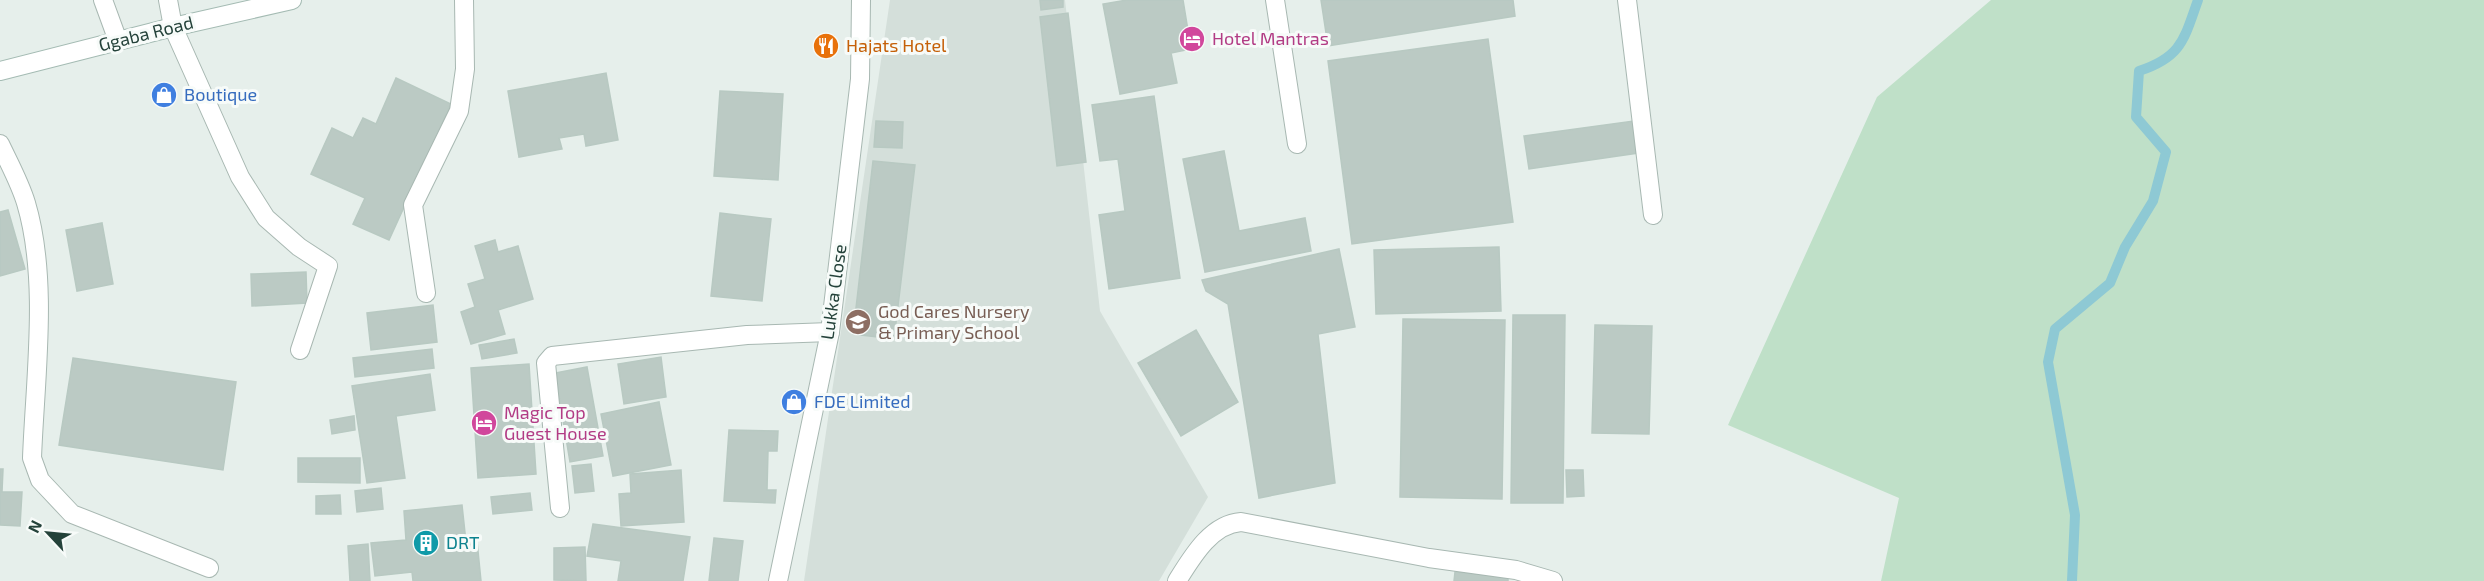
<svg xmlns="http://www.w3.org/2000/svg" width="2484" height="581" font-family="'Exo 2',sans-serif">
  <rect width="100%" height="100%" fill="#e6efeb"/>
  <polygon fill="#d4dfda" points="890,0 1065,0 1100,311 1208,497 1159,581 804,581"/>
  <polygon fill="#bfe0c8" points="1991,0 2484,0 2484,581 1881,581 1899,498 1728,425 1877,97"/>
  <g fill="none" stroke-linecap="round" stroke-linejoin="round">
    <path stroke="#8ec9d4" stroke-width="10" d="M 2072,581 L 2075,515 L 2048,362 L 2055,329 L 2110,283 L 2125,247 L 2153,201 L 2166,152 L 2136,117 L 2139,71 C 2182,57 2184,39 2198,0"/>
  </g>
  <g fill="#bbcac4" stroke="#b8c9c2" stroke-width="1.5">
    <polygon points="1040,0 1063,0 1063,7 1041,10"/>
    <polygon points="1127,0 1183,0 1191,49 1171,53 1177,83 1120,94 1103,4"/>
    <polygon points="1321,0 1513,0 1515,16 1328,46"/>
    <polygon points="1068,13 1086,162 1057,166 1040,17"/>
    <polygon points="1488,39 1513,222 1352,244 1328,61"/>
    <polygon points="606,73 618,140 586,146 584,134 559,138 562,149 519,157 508,91"/>
    <polygon points="396,78 451,104 389,240 353,224 365,198 311,174 332,128 353,138 363,118 376,124"/>
    <polygon points="720,91 783,94 778,180 714,176"/>
    <polygon points="1154,96 1180,278 1109,289 1099,215 1125,211 1118,159 1100,161 1092,105"/>
    <polygon points="1641,120 1645,152 1529,169 1524,136"/>
    <polygon points="876,121 903,122 902,148 874,147"/>
    <polygon points="1224,151 1239,231 1305,218 1311,251 1205,272 1183,159"/>
    <polygon points="873,161 915,165 894,339 853,334"/>
    <polygon points="8,210 25,269 0,276 0,212"/>
    <polygon points="720,213 771,219 762,301 711,296"/>
    <polygon points="102,223 113,284 77,291 66,230"/>
    <polygon points="495,240 498,252 518,246 533,299 498,310 505,334 471,344 461,312 475,307 468,284 485,279 475,246"/>
    <polygon points="1499,247 1501,311 1376,314 1374,250"/>
    <polygon points="1339,249 1355,327 1318,334 1335,483 1259,498 1228,304 1206,291 1202,280"/>
    <polygon points="306,272 307,303 252,306 251,274"/>
    <polygon points="433,305 437,342 371,350 367,313"/>
    <polygon points="1513,315 1565,315 1563,503 1511,503"/>
    <polygon points="1403,319 1505,320 1502,499 1400,497"/>
    <polygon points="1595,325 1652,326 1649,434 1592,433"/>
    <polygon points="1196,330 1238,402 1181,436 1138,363"/>
    <polygon points="514,339 517,353 482,359 479,345"/>
    <polygon points="432,349 434,368 355,377 353,358"/>
    <polygon points="661,357 666,397 624,404 618,364"/>
    <polygon points="73,358 236,382 223,470 59,445"/>
    <polygon points="529,364 536,474 478,478 471,368"/>
    <polygon points="587,367 603,456 570,462 555,373"/>
    <polygon points="430,374 435,410 396,416 405,478 367,483 352,386"/>
    <polygon points="659,402 671,465 613,476 601,414"/>
    <polygon points="354,416 355,430 332,434 330,420"/>
    <polygon points="729,430 778,431 777,451 768,451 767,490 776,490 775,503 724,501"/>
    <polygon points="298,458 360,458 360,483 298,482"/>
    <polygon points="591,464 594,491 575,493 572,466"/>
    <polygon points="0,469 3,469 2,492 22,492 20,526 0,525"/>
    <polygon points="681,470 684,522 621,526 619,494 631,493 630,474"/>
    <polygon points="1566,470 1583,470 1584,496 1567,497"/>
    <polygon points="381,488 383,509 357,512 355,491"/>
    <polygon points="530,493 532,510 493,514 491,497"/>
    <polygon points="340,495 341,514 316,514 316,496"/>
    <polygon points="462,505 466,542 477,541 481,581 413,581 412,572 375,576 371,543 406,540 404,511"/>
    <polygon points="593,524 690,537 683,581 618,581 621,561 587,556"/>
    <polygon points="714,538 743,541 738,581 709,581"/>
    <polygon points="368,544 370,581 350,581 348,546"/>
    <polygon points="585,547 586,581 554,580 554,548"/>
    <polygon points="1455,572 1508,577 1508,581 1454,581"/>
  </g>
  <g fill="none" stroke-linecap="round" stroke-linejoin="round">
    <g stroke="#a8b8b2" stroke-width="20">
      <g id="service">
        <polyline points="103,0 118,41"/>
        <polyline points="1275,0 1297,144"/>
        <polyline points="1627,0 1653,215"/>
        <polyline points="173,27 240,177 266,218 299,247 328,266 300,350"/>
        <path d="M 0,144 C 9,163 20,183 26,203 C 49,280 35,378 32,458 L 40,480 L 72,514 L 209,568"/>
        <polyline points="426,293 413,205 459,111 465,69 464,0"/>
      </g>
    </g>
    <g stroke="#a8b8b2" stroke-width="20">
      <g id="minor">
        <polyline points="168,0 173,27"/>
        <polyline points="560,508 546,363 552,356 747,335 830,332"/>
        <polyline points="778,581 830,332 860,79 861,0"/>
        <path d="M 1177,581 C 1192,557 1211,524 1241,522 L 1429,558 L 1516,570 L 1553,581"/>
      </g>
    </g>
    <g stroke="#a4bbb3" stroke-width="20">
      <polyline id="secondary" points="0,71 173,27 292,0"/>
    </g>
    <use href="#service" stroke="#fff" stroke-width="18"/>
    <use href="#minor" stroke="#fff" stroke-width="18"/>
    <use href="#secondary" stroke="#fff" stroke-width="18"/>
  </g>
  <defs>
    <g id="hotel-disc" transform="scale(1.35)"><circle r="9.5" fill="#d1479c" stroke="#f7fbf9"/><path d="M-6-4.5h1.5V1H6V5H4.5V3h-9V5H-6ZM-4 0a1.8 1.8 0 1 1 3.6 0ZM.5 0V-2.5h3Q6-2.5 6 0Z" fill="#fff"/></g>
    <g id="restaurant-disc" transform="scale(1.35)"><circle r="9.5" fill="#e8710a" stroke="#f7fbf9"/><path d="M-5-6h1v4h1v-4h1v4h1v-4h1v5L-1.5 .5V6h-2V.5L-5-1ZM5-6V6H3V1.5H1.5Q1.5-4 5-6Z" fill="#fff"/></g>
    <g id="shop-disc" transform="scale(1.35)"><circle r="9.5" fill="#3f7fe0" stroke="#f7fbf9"/><path d="M-5-2.5h2.3a2.7 3.5 0 0 1 5.4 0H5L5.5 6h-11ZM-1.5-2.5h3a1.5 2.3 0 0 0-3 0Z" fill="#fff"/></g>
    <g id="school-disc" transform="scale(1.35)"><circle r="9.5" fill="#8d6e63" stroke="#f7fbf9"/><path d="M0-5L7-2L0 1L-7-2ZM-4 1L0 2.5L4 1V4Q0 6-4 4Z" fill="#fff"/></g>
    <g id="building-disc" transform="scale(1.35)"><circle r="9.5" fill="#0f9aa8" stroke="#f7fbf9"/><path d="M-4-6H4V6H1V3H-1V6H-4ZM-2.5-4.3h1.7v1.8h-1.7ZM.8-4.3h1.7v1.8H.8ZM-2.5-1h1.7V.8h-1.7ZM.8-1h1.7V.8H.8Z" fill="#fff"/></g>
  </defs>
  <g fill-rule="evenodd">
    <use href="#hotel-disc" x="1192" y="39"/>
    <use href="#restaurant-disc" x="826" y="46"/>
    <use href="#shop-disc" x="164" y="95"/>
    <use href="#school-disc" x="858" y="322"/>
    <use href="#shop-disc" x="794" y="402"/>
    <use href="#hotel-disc" x="484" y="423"/>
    <use href="#building-disc" x="426" y="543"/>
  </g>
  <g text-anchor="middle" stroke-width="6" stroke-linejoin="round" paint-order="stroke">
    <g font-size="18" fill="#24423a" stroke="#f7fbf9">
      <text transform="translate(146 34) rotate(-14)" y="6">Ggaba Road</text>
      <text transform="translate(834 292) rotate(-82)" y="6">Lukka Close</text>
    </g>
    <g font-size="18" fill="#b23c85" stroke="#f7fbf9" text-anchor="start">
      <text x="1212" y="45">Hotel Mantras</text>
      <text x="504" y="419">Magic Top<tspan x="504" dy="21">Guest House</tspan></text>
    </g>
    <g font-size="18" fill="#c56008" stroke="#f7fbf9" text-anchor="start">
      <text x="846" y="52">Hajats Hotel</text>
    </g>
    <g font-size="18" fill="#366cbe" stroke="#f7fbf9" text-anchor="start">
      <text x="184" y="101">Boutique</text>
      <text x="814" y="408">FDE Limited</text>
    </g>
    <g font-size="18" fill="#785e54" stroke="#f7fbf9" text-anchor="start">
      <text x="878" y="318">God Cares Nursery<tspan x="878" dy="21">&amp; Primary School</tspan></text>
    </g>
    <g font-size="18" fill="#0d838f" stroke="#f7fbf9" text-anchor="start">
      <text x="446" y="549">DRT</text>
    </g>
  </g>
  <g transform="translate(48 533) rotate(296)" stroke="#f7fbf9" stroke-width="4.5" paint-order="stroke">
  <path d="M0-4.5L10 22L0 15L-10 22Z" fill="#24423a"/>
  <text y="-9" font-size="16" font-weight="bold" text-anchor="middle" fill="#24423a">N</text>
  </g>
</svg>
